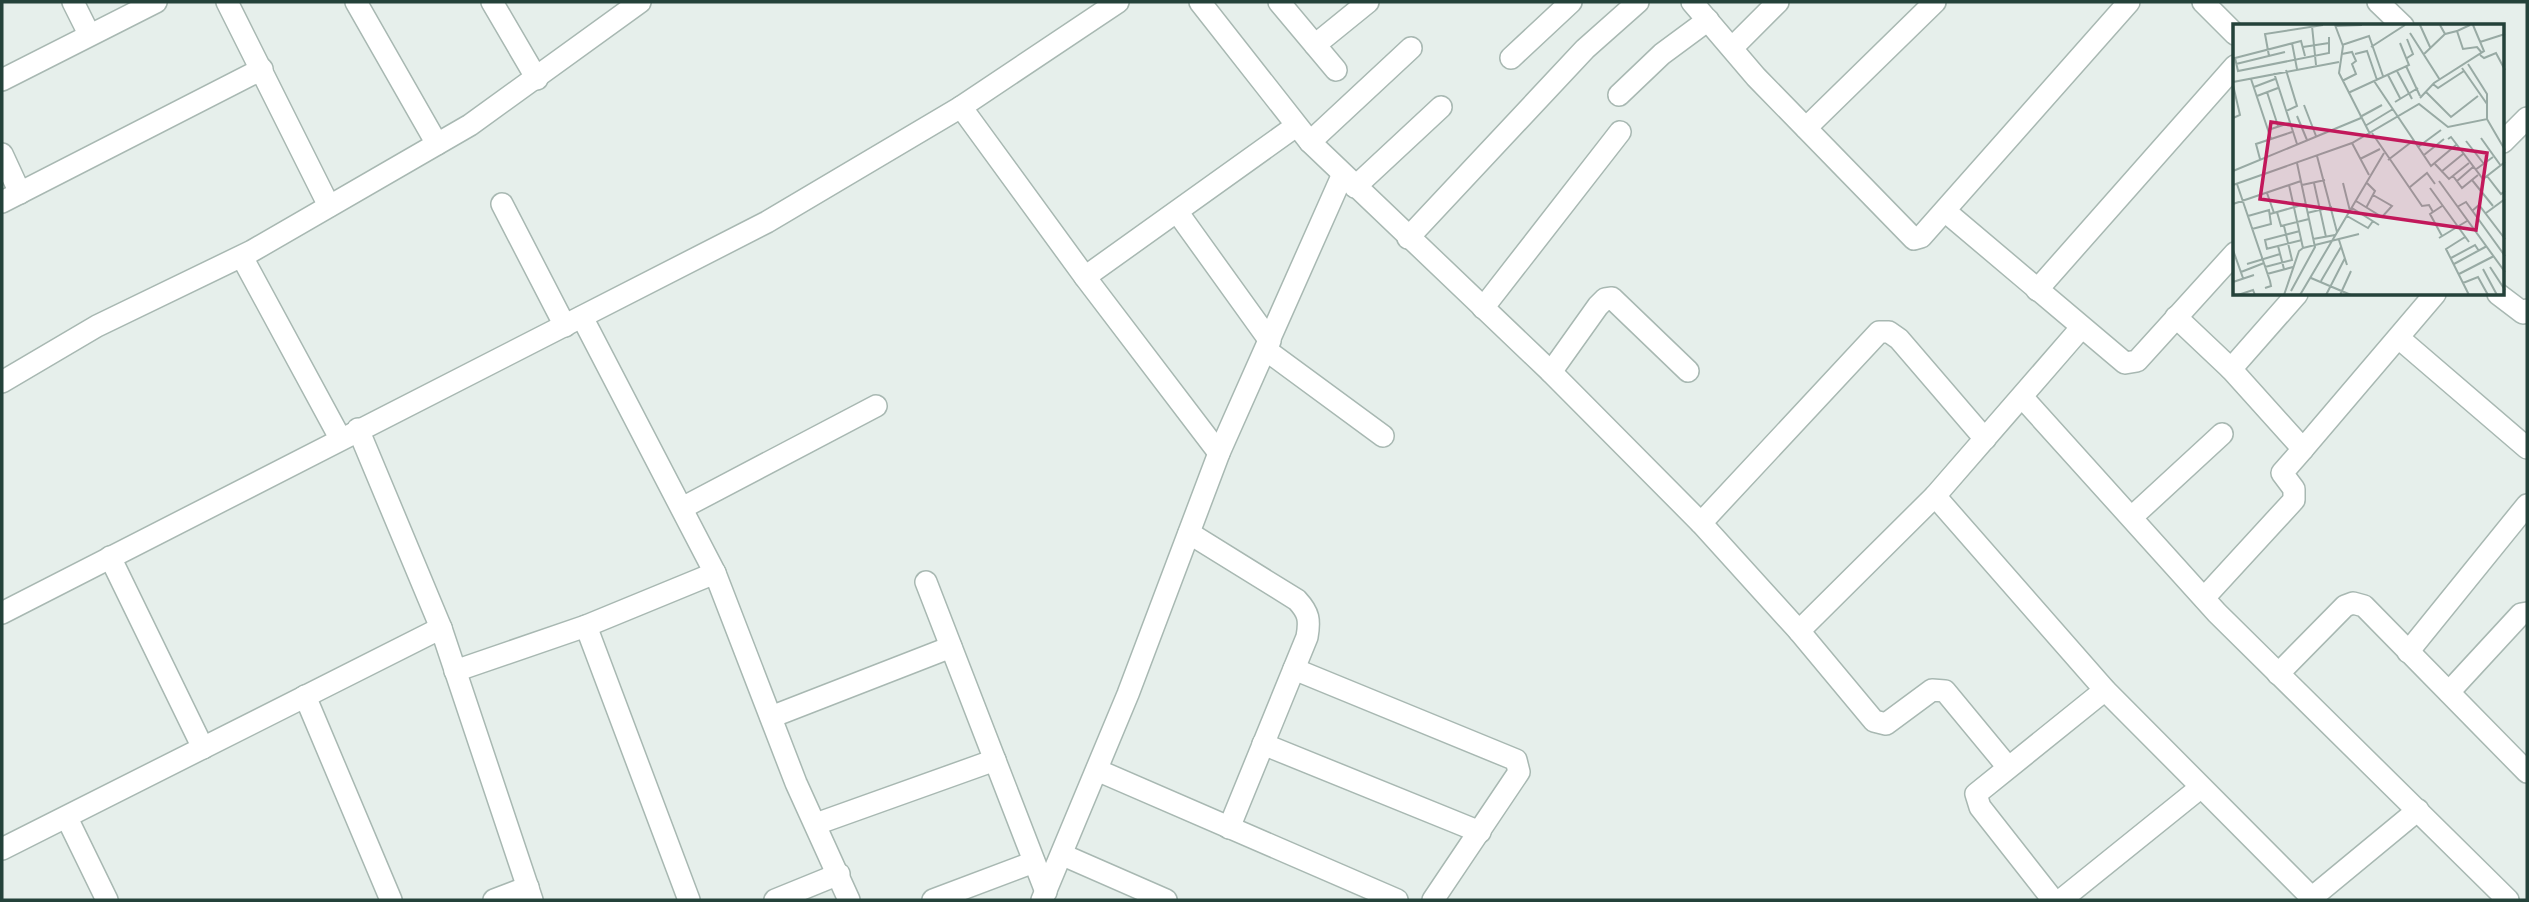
<svg xmlns="http://www.w3.org/2000/svg" width="2529" height="902" font-family="'Sofia Sans Condensed',sans-serif">
  <rect width="100%" height="100%" fill="#e6efeb"/>
  <g fill="none" stroke-linecap="round" stroke-linejoin="round">
    <g stroke="#a8b8b2" stroke-width="24">
      <g id="minor">
        <polyline points="73,2 89,34"/>
        <polyline points="227,2 329,206"/>
        <polyline points="356,2 437,144"/>
        <polyline points="492,2 537,79"/>
        <polyline points="1200,2 1310,142 1551,372 1701,523 1799,631 1874,721 1886,724 1932,690 1945,691 2007,766"/>
        <polyline points="1279,2 1336,70"/>
        <polyline points="1692,2 1756,77 1914,239 1921,237 2129,2"/>
        <polyline points="2203,2 2235,34"/>
        <polyline points="2378,2 2403,26"/>
        <polyline points="1315,45 1368,2"/>
        <polyline points="1732,48 1778,2"/>
        <polyline points="1511,58 1571,2"/>
        <polyline points="2,80 156,2"/>
        <polyline points="1619,95 1662,54 1708,20"/>
        <polyline points="961,107 1085,277 1219,453"/>
        <polyline points="1806,128 1935,2"/>
        <polyline points="1310,142 1411,48"/>
        <polyline points="2503,142 2527,118"/>
        <polyline points="2,154 20,193"/>
        <polyline points="1355,187 1441,107"/>
        <polyline points="2,202 262,69"/>
        <polyline points="502,204 565,326"/>
        <polyline points="1945,211 2125,363 2137,361 2235,253"/>
        <polyline points="1178,213 1270,341"/>
        <polyline points="1408,238 1585,49 1638,2"/>
        <polyline points="242,257 340,438"/>
        <polyline points="1085,277 1296,126"/>
        <polyline points="2037,290 2235,66"/>
        <polyline points="2498,294 2523,313 2527,310"/>
        <polyline points="1483,308 1620,132"/>
        <polyline points="582,317 715,573 796,783 849,900"/>
        <polyline points="2176,317 2231,369 2303,449 2435,294"/>
        <polyline points="2400,339 2527,448"/>
        <polyline points="1266,350 1383,436"/>
        <polyline points="2231,369 2297,294"/>
        <polyline points="1551,372 1598,306 1605,299 1612,298 1688,371"/>
        <polyline points="2,382 97,326 252,251 470,125 640,2"/>
        <polyline points="2023,398 2217,613 2508,900"/>
        <polyline points="358,429 441,628 532,900"/>
        <polyline points="1935,496 2105,690 2314,900"/>
        <polyline points="682,508 876,406"/>
        <polyline points="2133,516 2222,434"/>
        <polyline points="1701,523 1879,332 1889,332 1899,339 1985,439"/>
        <path d="M 1189,533 L 1297,600 C 1309,613 1310,620 1307,637 L 1229,828"/>
        <polyline points="110,557 203,748"/>
        <polyline points="926,582 1046,892"/>
        <polyline points="2204,598 2294,500 2294,489 2282,473 2303,449"/>
        <polyline points="2,613 767,222 961,107 1118,2"/>
        <polyline points="586,626 689,900"/>
        <polyline points="1799,631 1935,496 2081,328"/>
        <polyline points="2408,652 2527,505"/>
        <polyline points="1294,669 1516,760 1519,772 1433,900"/>
        <polyline points="455,671 586,626 715,573"/>
        <polyline points="2278,674 2345,606 2353,603 2364,606 2527,772"/>
        <polyline points="2449,692 2521,614 2527,613"/>
        <polyline points="305,696 391,900"/>
        <polyline points="771,717 951,647"/>
        <polyline points="1263,744 1480,832"/>
        <polyline points="1097,770 1397,900"/>
        <polyline points="67,818 107,900"/>
        <polyline points="816,824 995,760"/>
        <polyline points="2,849 441,628"/>
        <polyline points="1063,855 1166,900"/>
        <polyline points="494,900 528,887"/>
        <polyline points="775,900 839,874"/>
        <polyline points="933,900 1034,862"/>
        <polyline points="1042,900 1128,694 1219,453 1342,176"/>
        <polyline points="2053,900 1980,807 1976,794 2105,690"/>
        <polyline points="2061,900 2200,788"/>
        <polyline points="2309,900 2418,810"/>
      </g>
    </g>
    <use href="#minor" stroke="#fff" stroke-width="21"/>
  </g>
  <g transform="translate(2233 24)">
    <rect width="271" height="271" fill="#e6efeb"/>
    <path fill="none" stroke="#98aaa4" stroke-width="2" d="M 102,1 L 110,22 L 106,49 L 137,110M 187,1 L 197,23M 207,1 L 212,10 L 224,7M 237,1 L 224,7 L 230,25 L 244,23 L 249,29M 79,2 L 83,41M 102,2 L 129,1M 177,9 L 207,56M 174,15 L 180,30 L 174,34M 247,18 L 272,10M 59,19 L 64,45M 109,21 L 136,12 L 150,52M 70,23 L 96,19M 138,23 L 172,1M 109,30 L 119,28 L 123,37 L 119,40 L 123,50 L 109,57M 122,30 L 134,27 L 144,56M 190,31 L 212,10M 247,31 L 251,34 L 263,29 L 272,46M 36,32 L 32,10 L 90,1M 72,32 L 68,17 L 2,34 L 5,47 L 96,29 L 96,13M 3,40 L 52,28M 235,40 L 254,70 L 254,95M 173,42 L 187,72M 229,44 L 254,80M 53,46 L 64,82 L 53,87M 164,47 L 179,75M 41,49 L 64,120M 155,51 L 167,74M 18,55 L 38,115M 141,57 L 198,142 L 223,121M 0,58 L 106,38M 200,60 L 205,64 L 231,47M 0,61 L 7,91 L 0,94 L 0,102M 21,63 L 42,55M 34,68 L 45,102M 193,68 L 218,93 L 245,72M 115,69 L 176,41 L 167,19M 24,72 L 45,64M 187,74 L 201,59 L 251,27 L 240,1M 162,78 L 185,64M 71,81 L 83,112M 64,92 L 74,116M 127,93 L 149,81M 132,102 L 160,85M 35,106 L 56,99M 139,109 L 189,182 L 196,181 L 200,188M 248,114 L 268,142M 215,115 L 218,113 L 250,155 L 272,138M 233,117 L 251,140M 119,119 L 136,151M 185,123 L 208,106M 191,131 L 211,115M 84,132 L 104,208M 27,135 L 23,120 L 59,108M 127,135 L 147,125M 155,136 L 181,116M 202,140 L 216,155 L 236,139M 242,146 L 260,133M 0,147 L 128,94M 208,148 L 230,130M 220,152 L 229,164 L 245,151M 254,152 L 268,170 L 272,167M 239,156 L 260,182M 206,157 L 272,248M 224,157 L 240,143M 81,159 L 93,213M 110,159 L 117,187M 4,160 L 37,257 L 38,262 L 32,264M 0,161 L 119,119 L 186,80 L 215,103 L 254,95 L 272,126M 56,161 L 70,224 L 126,210M 69,161 L 92,156M 177,163 L 194,149 L 202,160M 197,164 L 236,218M 34,169 L 41,189M 123,177 L 149,193 L 159,182 L 140,171M 0,180 L 68,157M 224,183 L 233,178 L 272,232M 119,184 L 146,201M 133,184 L 142,167 L 133,158M 239,187 L 246,181 L 272,215M 44,188 L 48,202 L 76,195M 74,189 L 99,183M 253,189 L 272,175M 37,190 L 72,180M 15,192 L 36,186 L 38,200 L 19,205M 114,192 L 135,204 L 140,197M 209,212 L 197,190 L 209,182M 232,213 L 213,225 L 236,271M 206,214 L 234,197M 80,215 L 102,211M 106,216 L 114,241M 45,222 L 51,245M 33,225 L 69,216M 34,225 L 32,216 L 67,207M 0,226 L 10,254M 218,234 L 242,221 L 246,227M 14,240 L 47,230M 221,240 L 254,222M 32,243 L 59,236 L 51,202M 257,243 L 272,266M 250,245 L 264,271M 8,248 L 31,239M 34,250 L 60,243M 226,250 L 261,232M 78,254 L 118,271M 88,257 L 108,223M 0,258 L 21,251M 230,259 L 245,253 L 255,271M 58,267 L 82,223 L 64,139M 5,271 L 20,266 L 22,271M 51,271 L 66,227 L 70,224M 67,271 L 151,129M 93,271 L 112,234M 107,271 L 118,247"/>
    <path fill="#c2185b" fill-opacity="0.15" stroke="#c2185b" stroke-width="3.5" d="M 38,98 L 254,129 L 243,206 L 27,175 Z"/>
    <rect width="271" height="271" fill="none" stroke="#24423a" stroke-width="3.5"/>
  </g>
  <rect width="2529" height="902" fill="none" stroke="#24423a" stroke-width="7"/>
</svg>
